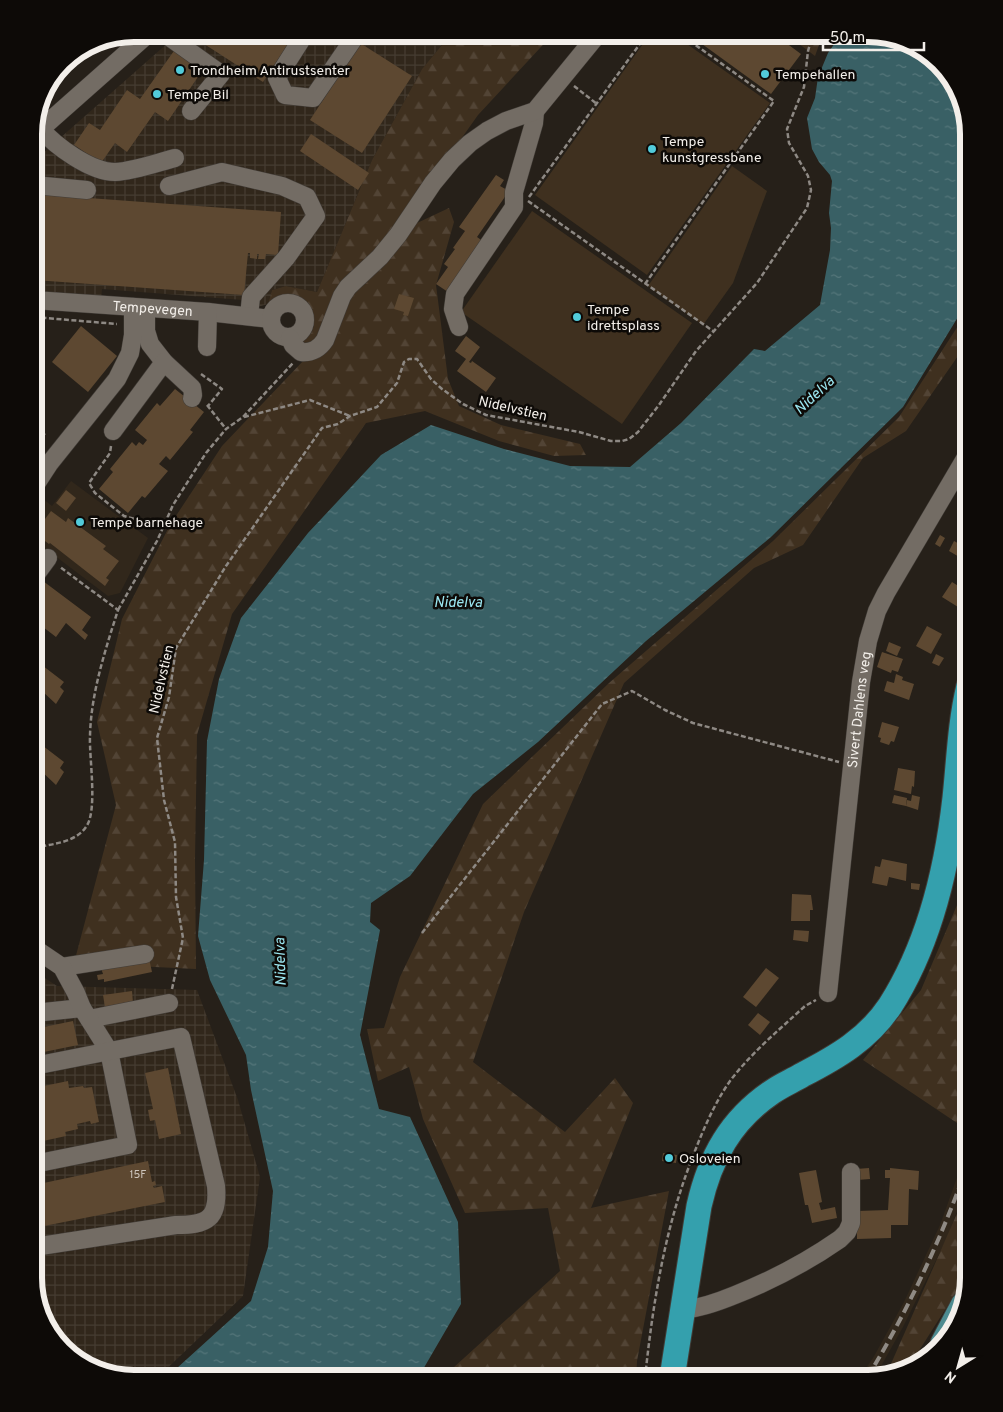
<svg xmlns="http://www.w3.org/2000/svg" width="1003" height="1412" font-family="Overpass,sans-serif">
  <defs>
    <pattern id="industrial-grid" width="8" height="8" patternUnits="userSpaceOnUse" patternTransform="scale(1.25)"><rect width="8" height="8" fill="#31271b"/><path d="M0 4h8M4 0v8" fill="none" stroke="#453c31"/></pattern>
    <pattern id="forest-firs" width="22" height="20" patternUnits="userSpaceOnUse" patternTransform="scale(1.25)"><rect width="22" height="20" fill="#3f301f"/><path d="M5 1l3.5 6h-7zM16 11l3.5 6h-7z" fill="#524435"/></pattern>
    <pattern id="water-ripples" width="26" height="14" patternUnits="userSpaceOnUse" patternTransform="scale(1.25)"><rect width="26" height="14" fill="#396065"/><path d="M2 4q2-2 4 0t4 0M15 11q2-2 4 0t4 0" fill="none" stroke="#56777b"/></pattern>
  </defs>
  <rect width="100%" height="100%" fill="#262019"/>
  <g fill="#31271b">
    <polygon points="71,481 148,538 120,593 108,596 34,540 35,496 40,500 42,498 52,506"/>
    <polygon points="969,1144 969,1180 947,1238 903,1327 875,1377 859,1378 873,1358 904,1302 940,1225"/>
  </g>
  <g fill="url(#industrial-grid)">
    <polygon points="178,34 451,34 422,69 372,160 317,292 286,286 272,290 268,304 254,308 243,300 102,289 101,299 44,295 44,287 34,287 34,161"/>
    <polygon points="34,971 57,986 197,990 238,1100 260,1177 243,1296 157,1378 128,1378 84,1365 47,1328 34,1278"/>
  </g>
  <g fill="url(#forest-firs)">
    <path d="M 451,34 L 553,34 L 478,115 L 320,338 L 310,346 L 299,344 C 303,340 308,337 311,333 C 320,318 308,295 290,296 C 282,296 275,300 268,304 L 272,290 L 286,286 L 317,292 L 372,160 L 422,69 Z"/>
    <polygon points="786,34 823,34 815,56"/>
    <polygon points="449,208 454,222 436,285 448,379 459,406 501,425 580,444 586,455 554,456 499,441 425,411 366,423 232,614 197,735 195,859 196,969 74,963 116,805 97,722 122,619 170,525 222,446 304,360 349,294 390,254 417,223"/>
    <polygon points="969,309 969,340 906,431 863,458 803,545 754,568 624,683 524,912 473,1062 565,1132 615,1078 633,1103 591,1208 669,1191 637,1361 636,1378 442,1378 560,1271 548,1208 465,1213 423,1119 409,1067 378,1081 367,1029 384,1028 400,977 483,804 609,683 773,541 899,417"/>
    <polygon points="969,821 969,1131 863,1060 921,990 957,905"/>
    <polygon points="969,1186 969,1272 908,1368 887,1373"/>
  </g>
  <g fill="#3f301f">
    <polygon points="650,34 673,34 770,103 647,275 535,195"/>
    <polygon points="732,166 767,191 733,283 703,325 648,286"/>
    <polygon points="532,211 692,323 622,424 461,312"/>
  </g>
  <polygon fill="url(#water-ripples)" points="841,34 875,34 919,47 956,84 969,134 969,264 967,266 969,273 969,299 903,407 771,537 646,641 538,742 473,794 410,876 371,903 370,922 380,930 360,1035 379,1109 410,1117 458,1222 461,1304 418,1378 166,1378 251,1301 268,1247 273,1191 251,1090 246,1055 210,980 198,936 204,860 207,741 219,679 241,618 308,533 381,455 431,425 504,449 570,466 630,467 681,423 754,349 765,351 820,305 830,250 831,228 829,213 832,181 830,175 819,162 812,149 807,118 815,98 818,77 828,53"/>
  <g fill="#5d4831">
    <polygon points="202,34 245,35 295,34 263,82 198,40"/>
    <polygon points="693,34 774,34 801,54 771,94 691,36"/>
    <polygon points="360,43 412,76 362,153 310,120"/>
    <polygon points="176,48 204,68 168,121 155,112 127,152 115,143 101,163 74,145 89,123 100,130 127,90 140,99"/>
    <polygon points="311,134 369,173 358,190 300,151"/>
    <polygon points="496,175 504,180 500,186 509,191 477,237 484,242 448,292 436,284 448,267 444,264 455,249 453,248 465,231 459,227"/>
    <polygon points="34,194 281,212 278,255 266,254 265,259 258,259 259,254 257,254 257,259 250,258 250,253 248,253 244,295 34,280"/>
    <polygon points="399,294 414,298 408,316 403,315 404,312 394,309"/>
    <polygon points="81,326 117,356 88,392 52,362"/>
    <polygon points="466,336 480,347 469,362 471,363 472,361 496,378 486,392 457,371 466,359 455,351"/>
    <polygon points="175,389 204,412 190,430 193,432 170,460 166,456 159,464 168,471 145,498 142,496 128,513 99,489 113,472 110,469 132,442 136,446 139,442 143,445 147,440 135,430 157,403 160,406"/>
    <polygon points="969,481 969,496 962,492"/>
    <polygon points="66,490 76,498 66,511 56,503"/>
    <polygon points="51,511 66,522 68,518 106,546 103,549 119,561 106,578 109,580 105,586 50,543 49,544 34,533 34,529 37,525 39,527"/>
    <polygon points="940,535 945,538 940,547 935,544"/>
    <polygon points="954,541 967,548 961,558 949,551"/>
    <polygon points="39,578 91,617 82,630 88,635 85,640 66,623 56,637 34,620 34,585"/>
    <polygon points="952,582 968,592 964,598 967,600 964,604 961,602 958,607 942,597"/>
    <polygon points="927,626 942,634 931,654 916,646"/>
    <polygon points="889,642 901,647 897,656 886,651"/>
    <polygon points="882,652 903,659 898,672 892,670 891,673 877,667"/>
    <polygon points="936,654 944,658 939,666 932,663"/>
    <polygon points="34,659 64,682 60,687 64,691 56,704 42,691 34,687"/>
    <polygon points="896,674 903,677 902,680 914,684 909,700 884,691 887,681 894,683"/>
    <polygon points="882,722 899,727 894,742 891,741 889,745 880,742 881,738 878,737"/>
    <polygon points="34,739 64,762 60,768 64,772 56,785 38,768 34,773"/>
    <polygon points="898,768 915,771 914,787 912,786 911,794 894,790"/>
    <polygon points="894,795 907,798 906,806 892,803"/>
    <polygon points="912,795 920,797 918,810 906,806 907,800 911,801"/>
    <polygon points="882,859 907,864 906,881 889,877 887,886 872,883 875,866 880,867"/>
    <polygon points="911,883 920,884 919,890 911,889"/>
    <polygon points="792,894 811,895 813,910 810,910 810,921 791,921"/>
    <polygon points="794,930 809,931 808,942 793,940"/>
    <polygon points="149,958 152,972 104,982 104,979 98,980 97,975 103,974 101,968"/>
    <polygon points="766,968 779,978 756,1007 743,997"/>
    <polygon points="132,991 133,1003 105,1007 103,995"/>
    <polygon points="758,1013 770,1022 760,1035 748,1025"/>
    <polygon points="73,1021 78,1045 34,1054 34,1029"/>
    <polygon points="168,1068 181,1134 159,1139 155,1120 150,1121 148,1110 153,1109 145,1073"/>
    <polygon points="68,1081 69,1088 83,1086 84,1088 92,1087 99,1122 91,1124 90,1121 77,1124 78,1129 65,1132 66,1136 34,1143 34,1088"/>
    <polygon points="663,1153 677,1155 676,1163 662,1161"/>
    <polygon points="148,1161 152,1182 155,1181 156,1185 153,1186 154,1188 162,1186 165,1202 34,1228 34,1185"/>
    <polygon points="869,1168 870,1179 857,1180 856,1169"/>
    <polygon points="890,1168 919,1171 918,1190 909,1189 908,1225 891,1225 891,1238 857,1239 857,1211 888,1210 890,1178 885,1178 885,1170 890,1170"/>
    <polygon points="816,1170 822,1202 819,1203 821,1210 835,1207 837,1218 812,1223 808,1205 805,1205 799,1173"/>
  </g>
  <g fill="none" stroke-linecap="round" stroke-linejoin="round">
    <g stroke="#413c37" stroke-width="19">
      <g id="minor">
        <polyline points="165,34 221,74 191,111"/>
        <polyline points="305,34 277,78 285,95 313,98 357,34"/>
        <path d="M 41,129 C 55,146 91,172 115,172 C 135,171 156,163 175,158"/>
        <polyline points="34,135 148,34"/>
        <polyline points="34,185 87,190"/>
        <polyline points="169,186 222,172 282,186 307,197 316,216 286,258 251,297 249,316"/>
        <path id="s1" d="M 34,300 L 208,312 L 271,319"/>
        <circle cx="288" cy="320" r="17"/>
        <polyline points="146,308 146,331 150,344 164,362 192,388 193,395 192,398"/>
        <polyline points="459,327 453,309 455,294 514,207 514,192 534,123 535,111"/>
        <path d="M 290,338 L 293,345 L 301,352 C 312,353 319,349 325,340 L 342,296 L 348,287 L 380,257 L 398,235 L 433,183 L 452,160 L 470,143 L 487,131 L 506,121 L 535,111 L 598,34"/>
        <polyline points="207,347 208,312"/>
        <polyline points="113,431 164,362"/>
        <polyline points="34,487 49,464 117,379 130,353 133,335 133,307"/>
        <polyline points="34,577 48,558"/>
        <polyline points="62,967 145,954"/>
        <path id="s2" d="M 828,993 L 861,682 L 868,641 L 877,611 L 886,593 L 969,452"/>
        <polyline points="34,1013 82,1008"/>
        <polyline points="89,1019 169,1003"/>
        <polyline points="34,1164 128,1145 109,1051 82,1008 76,993 62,967 34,948"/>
        <path d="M 34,1247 L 176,1225 C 207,1225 219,1219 216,1186 L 181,1037 L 34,1066"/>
        <path d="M 683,1310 C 702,1308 718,1302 735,1295 C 773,1280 807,1262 840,1239 L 847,1232 L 851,1223 L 851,1172"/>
      </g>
    </g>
    <g stroke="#413c37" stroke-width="23">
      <polyline id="major" points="941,1343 962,1303"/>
    </g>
    <g stroke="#413c37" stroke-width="27">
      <path id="highway" d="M 672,1378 L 699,1206 C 710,1157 731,1120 772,1092 C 782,1085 792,1081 802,1075 C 837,1057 868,1039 890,1006 C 929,945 947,869 955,798 C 959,761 960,723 969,686"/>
    </g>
    <g stroke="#8e8984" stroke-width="2.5" stroke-dasharray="5 2.5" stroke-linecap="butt">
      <polyline points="574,86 597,104"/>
      <polyline points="529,197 647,34"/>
      <polyline points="528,201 713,331"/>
      <polyline points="645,284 774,101 680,34"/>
      <polyline points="34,317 117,324"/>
      <polyline points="201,374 222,389 208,406"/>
      <polyline points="207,405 226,429"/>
      <polyline points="244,417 310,400 350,416"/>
      <polyline points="34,439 46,433"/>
      <polyline points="111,446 110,453 89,483 95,493 124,516 163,527"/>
      <polyline points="118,610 157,541 173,505 206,453 226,429 243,417 293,363"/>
      <path d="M 34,848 C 51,844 75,843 86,827 C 98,811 89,758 90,736 C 91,693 105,651 118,610 L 60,567"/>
      <polyline points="422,933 602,704 632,691 665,710 693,723 839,762"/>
      <polyline points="172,989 183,938 176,897 175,842 164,800 157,738 169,697 176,648 226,566 322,428 338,424 350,416 377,407 397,383 404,362 409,359 417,359 431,379 442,389 463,404 486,415 579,432 611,441 622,441 629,439 638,432 659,405 696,351 757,283 807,208 811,190 808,176 789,143 787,129 804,87 808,51 813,34"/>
      <path d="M 645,1378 C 653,1302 665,1227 693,1156 C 703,1130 714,1104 730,1081 C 751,1053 779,1030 805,1006 L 816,1000"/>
    </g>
    <use href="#minor" stroke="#736c64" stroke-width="18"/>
    <use href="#major" stroke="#4d8b90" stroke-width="21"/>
    <use href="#highway" stroke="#34a0ad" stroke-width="25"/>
    <path stroke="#8f8a84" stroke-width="4" stroke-dasharray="10 5" stroke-linecap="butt" d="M 867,1378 C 909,1309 942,1237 969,1161"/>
  </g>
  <g fill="#52cbda" stroke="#0d0a07" stroke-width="2">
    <circle cx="180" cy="70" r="5"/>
    <circle cx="765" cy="74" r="5"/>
    <circle cx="157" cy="94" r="5"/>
    <circle cx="652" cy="149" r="5"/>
    <circle cx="577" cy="317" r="5"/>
    <circle cx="80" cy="522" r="5"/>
    <circle cx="669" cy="1158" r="5"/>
  </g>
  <g text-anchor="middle" stroke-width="5" stroke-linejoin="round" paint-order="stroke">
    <g font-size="11" fill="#cec5bc">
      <text x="138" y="1178">15F</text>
    </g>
    <g font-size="14" fill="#f3efea" stroke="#0d0a07" text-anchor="start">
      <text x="190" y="75">Trondheim Antirustsenter</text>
      <text x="775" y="79">Tempehallen</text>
      <text x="167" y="99">Tempe Bil</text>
      <text x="662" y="146">Tempe<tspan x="662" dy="16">kunstgressbane</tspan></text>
      <text x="587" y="314">Tempe<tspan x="587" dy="16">idrettsplass</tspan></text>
      <text x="90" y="527">Tempe barnehage</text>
      <text x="679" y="1163">Osloveien</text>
    </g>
    <g font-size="14" fill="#f3efea" stroke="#0d0a07">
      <text dy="5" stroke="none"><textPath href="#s1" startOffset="119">Tempevegen</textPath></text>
      <text transform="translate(513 408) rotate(13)" y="5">Nidelvstien</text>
      <text transform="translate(161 679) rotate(-77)" y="5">Nidelvstien</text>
      <text dy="5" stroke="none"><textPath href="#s2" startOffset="285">Sivert Dahlens veg</textPath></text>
    </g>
    <g font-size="15" font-style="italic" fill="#9be6f0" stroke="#0d0a07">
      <text transform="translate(814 395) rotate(-43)" y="5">Nidelva</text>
      <text x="458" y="607">Nidelva</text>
      <text transform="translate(280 962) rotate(-92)" y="5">Nidelva</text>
    </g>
  </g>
  <path d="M0 0H1003V1412H0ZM134 42H868A92 92 0 0 1 960 134V1278A92 92 0 0 1 868 1370H134A92 92 0 0 1 42 1278V134A92 92 0 0 1 134 42Z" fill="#0d0a07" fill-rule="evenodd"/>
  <path fill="none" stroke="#f3efea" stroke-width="6" d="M134 42H868A92 92 0 0 1 960 134V1278A92 92 0 0 1 868 1370H134A92 92 0 0 1 42 1278V134A92 92 0 0 1 134 42Z"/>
  <g transform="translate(958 1367) rotate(217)" stroke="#0d0a07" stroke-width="4" paint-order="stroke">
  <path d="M0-4L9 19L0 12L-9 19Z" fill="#f3efea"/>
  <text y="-8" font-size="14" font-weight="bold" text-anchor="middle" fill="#f3efea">N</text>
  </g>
  <path d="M823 42v8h101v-8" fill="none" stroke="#f3efea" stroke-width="2.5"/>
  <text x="830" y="42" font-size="15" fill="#f3efea" stroke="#0d0a07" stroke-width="4" paint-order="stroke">50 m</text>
</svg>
